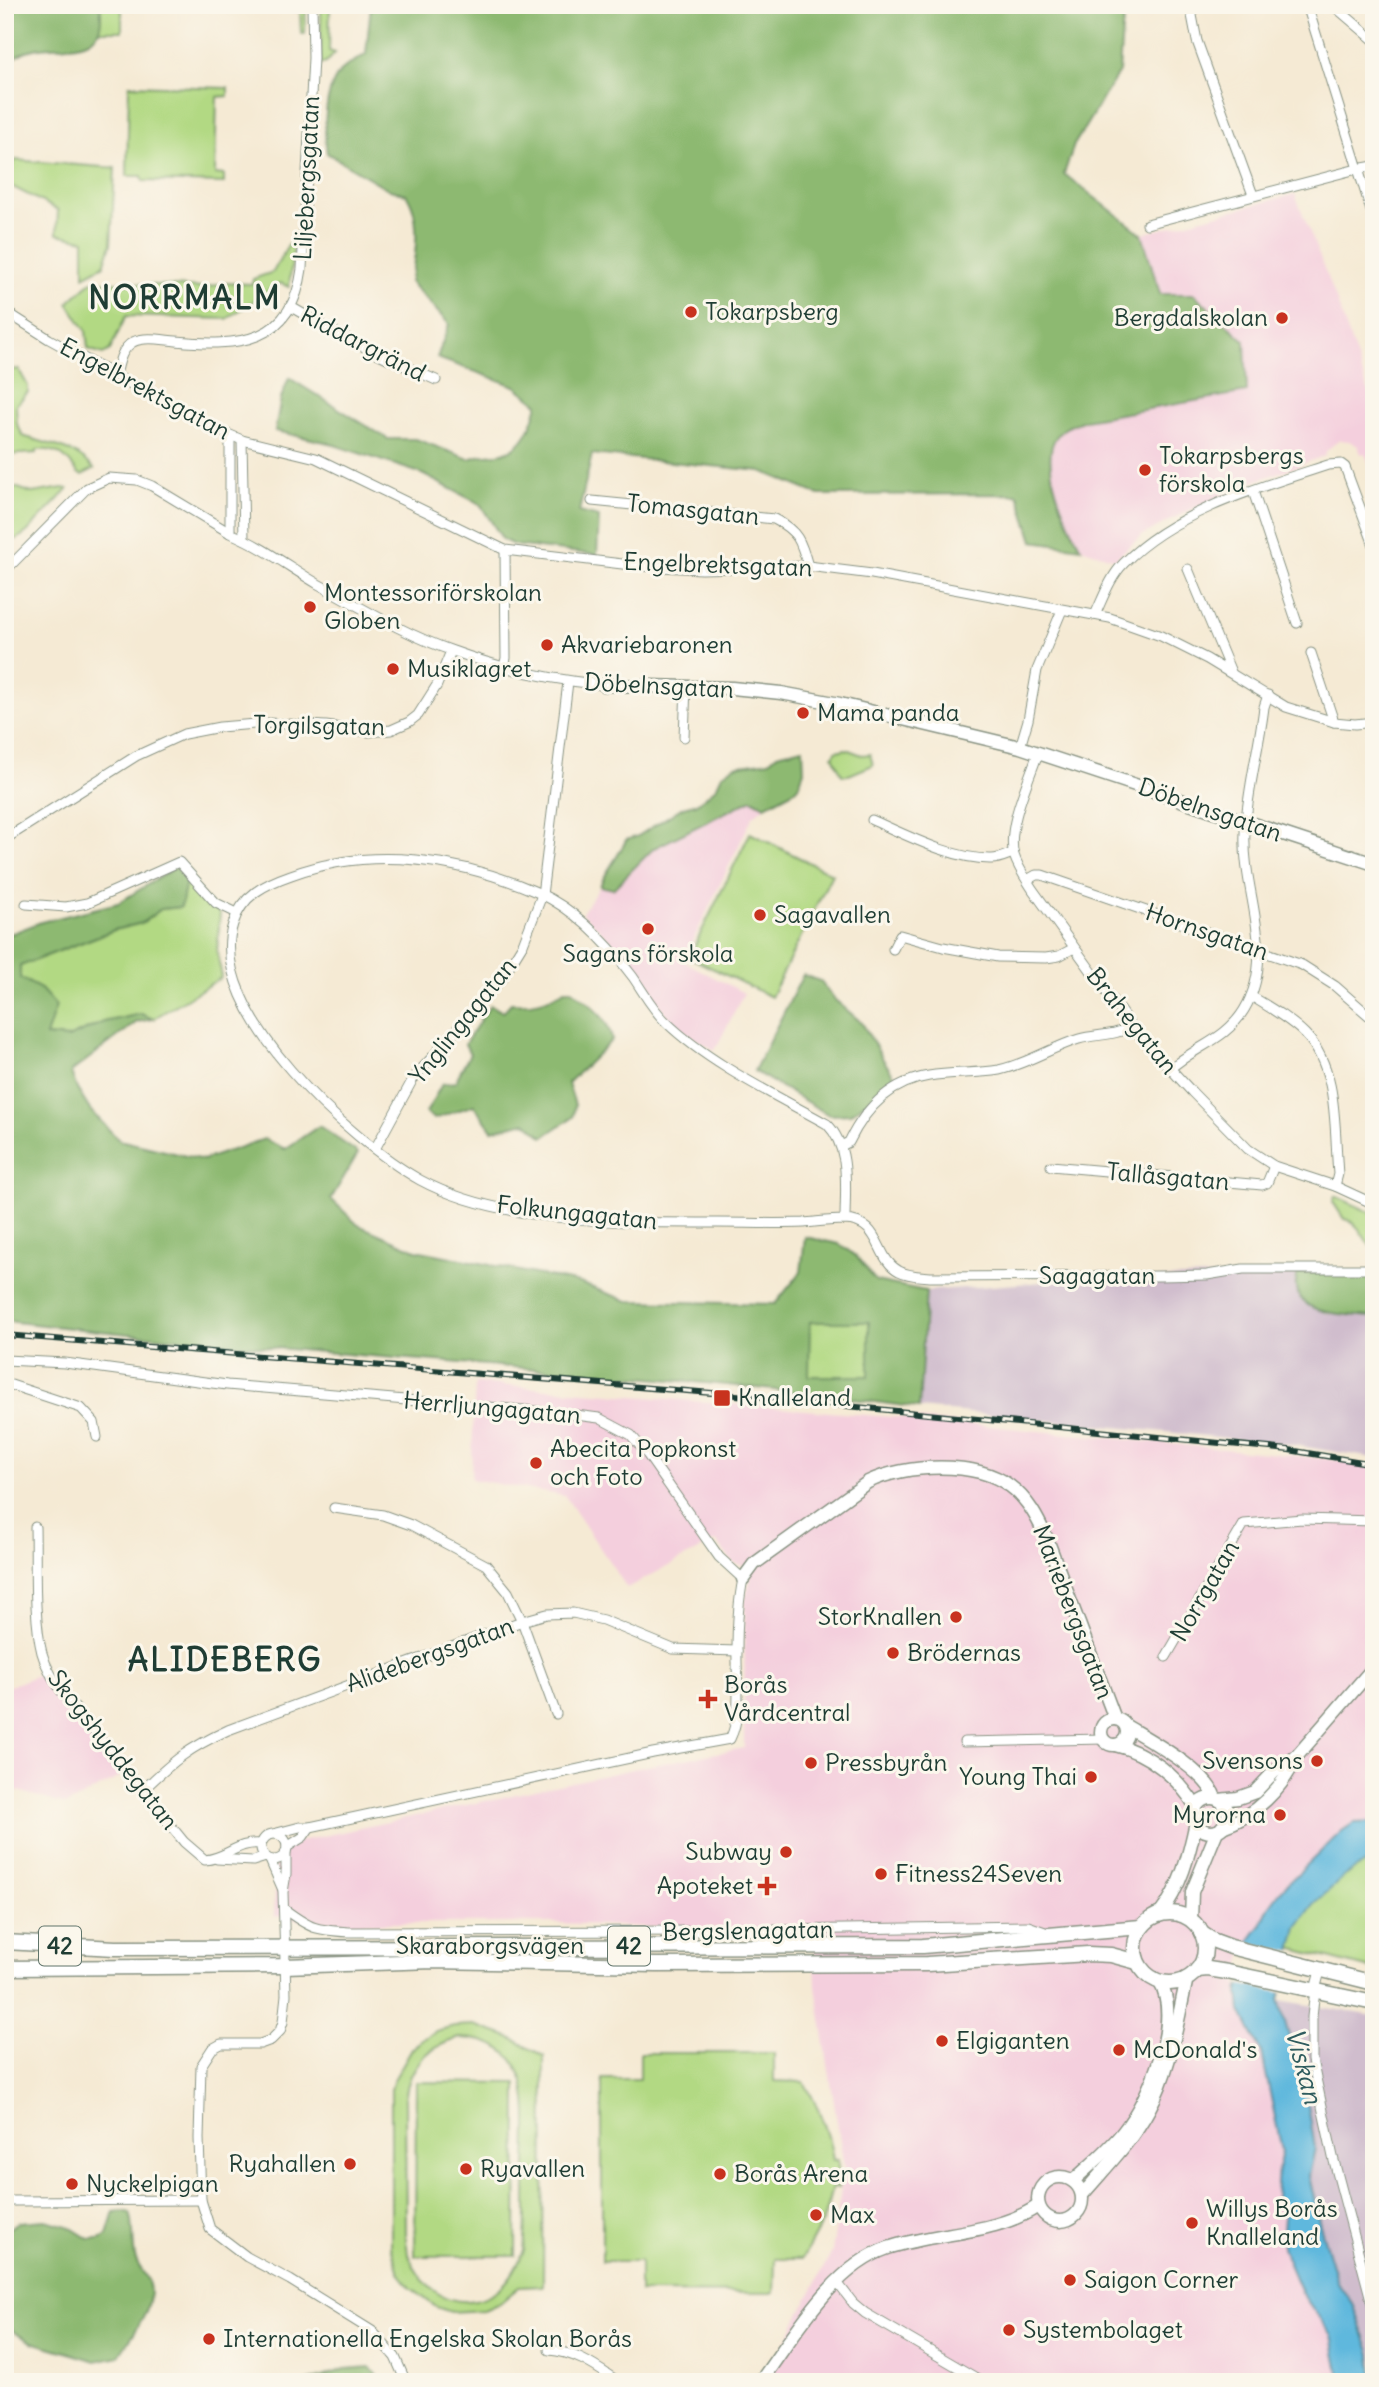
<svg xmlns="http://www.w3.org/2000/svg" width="1379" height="2387" font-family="Delius,sans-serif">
  <rect width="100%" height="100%" fill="#fbf7ec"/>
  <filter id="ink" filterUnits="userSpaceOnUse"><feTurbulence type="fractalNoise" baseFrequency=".0143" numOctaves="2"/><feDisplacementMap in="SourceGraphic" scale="14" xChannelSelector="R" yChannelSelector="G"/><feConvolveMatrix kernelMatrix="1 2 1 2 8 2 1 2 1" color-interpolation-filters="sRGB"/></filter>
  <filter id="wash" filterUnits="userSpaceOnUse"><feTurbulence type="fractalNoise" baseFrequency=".00686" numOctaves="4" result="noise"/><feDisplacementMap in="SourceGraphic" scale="28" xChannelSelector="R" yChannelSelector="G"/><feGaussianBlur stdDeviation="1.57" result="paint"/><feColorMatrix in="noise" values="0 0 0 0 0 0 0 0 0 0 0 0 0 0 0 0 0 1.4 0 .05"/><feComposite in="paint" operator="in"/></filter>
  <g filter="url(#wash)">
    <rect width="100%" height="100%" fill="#f5ead4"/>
    <g fill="#f4cfdd">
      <polygon points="1295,194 1335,296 1374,407 1374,478 1365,453 1361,454 1358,446 1349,441 1339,440 1327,450 1324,456 1245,485 1180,515 1141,536 1115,559 1081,548 1066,522 1052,481 1050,459 1055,437 1067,427 1104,416 1160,294 1142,234"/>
      <polygon points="752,799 765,806 753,816 683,961 744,993 715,1050 688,1035 669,1019 615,945 582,913 600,886 614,889 654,848"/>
      <polygon points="475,1383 915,1419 1338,1460 1374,1469 1374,1822 1354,1823 1342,1831 1283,1888 1269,1906 1261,1925 1250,1940 1241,2011 1262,2054 1283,2151 1278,2170 1276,2197 1284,2217 1282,2247 1301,2292 1332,2336 1341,2382 765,2382 832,2252 844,2167 816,1987 814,1929 645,1927 556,1923 327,1923 274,1916 277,1846 642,1767 744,1748 745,1600 751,1578 744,1566 733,1563 716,1541 627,1588 565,1496 471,1479"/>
      <polygon points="40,1674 120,1777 66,1805 5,1787 5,1688"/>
    </g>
    <g fill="#d0bdcd">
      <polygon points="1298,1273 1295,1282 1325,1313 1374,1317 1374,1458 1288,1444 919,1408 926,1291 1044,1282"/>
      <polygon points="1279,2000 1374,2016 1374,2367 1354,2306 1337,2282 1320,2225 1309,2176 1315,2148 1308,2105"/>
    </g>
    <g fill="#b2d983" stroke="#688b5c" stroke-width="2" fill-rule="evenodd">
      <polygon points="100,5 122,5 122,31 99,31 101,15"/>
      <polygon points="239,5 306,5 305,34 301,34 300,11 239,9"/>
      <polygon points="321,5 330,5 329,51 335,53 326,63 321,64"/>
      <polygon points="129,85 228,88 228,96 217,97 215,174 224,175 224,183 143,181 142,176 127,176"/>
      <polygon points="14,160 115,168 111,244 104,265 84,276 84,240 57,234 58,210 5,183"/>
      <polygon points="289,244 294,244 289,287 280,283 227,319 126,316 110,350 103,354 88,349 86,331 68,303 92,281 204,288 224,283 252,284 253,279 273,272"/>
      <path d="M 5,368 L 19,370 L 28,386 L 28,392 L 16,405 L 17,424 L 23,436 C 49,445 76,447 94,469 L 82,475 L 79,474 C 67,458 59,448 37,450 L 37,453 L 5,455 Z"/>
      <polygon points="5,488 18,488 32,493 63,488 68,489 27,532 17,539 6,539"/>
      <polygon points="846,749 862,755 870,754 873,765 849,775 842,775 833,756 836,751"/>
      <polygon points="750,833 832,874 771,997 689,957"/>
      <polygon points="186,881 220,913 217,952 222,977 153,1019 141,1014 104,1022 68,1038 45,1036 20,978 20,966 114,930 142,923 161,909 180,907"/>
      <path d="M 1335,1196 L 1374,1214 L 1374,1250 C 1363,1240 1361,1223 1344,1219 L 1333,1202 Z"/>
      <rect x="809" y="1322" width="61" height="54"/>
      <path d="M 1374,1858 L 1374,1970 L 1290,1948 C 1292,1941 1293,1933 1297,1927 C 1310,1901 1348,1869 1374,1858 Z"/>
      <path d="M 474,2025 L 509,2037 L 544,2056 L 543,2286 L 519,2287 L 500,2303 L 484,2310 L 451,2312 L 436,2307 L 411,2288 L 399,2273 L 391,2247 L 391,2089 L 395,2078 L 411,2050 L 422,2040 L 436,2031 L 454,2026 ZM 460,2038 C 538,2040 527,2109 526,2165 C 526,2194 527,2223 524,2251 C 517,2266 510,2282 496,2291 C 454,2319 412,2285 406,2241 L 405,2098 C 410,2064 427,2047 460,2038 Z"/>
      <path d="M 640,2053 L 774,2053 L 774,2081 L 804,2082 C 818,2106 829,2131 833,2160 L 838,2160 L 838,2188 L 832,2188 L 823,2221 L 802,2259 L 775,2259 L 774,2293 L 640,2292 L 640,2261 L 602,2261 L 602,2079 L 640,2079 Z"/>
      <polygon points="416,2082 517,2083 516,2256 415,2256"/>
    </g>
    <g fill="#8db971" stroke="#567b52" stroke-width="2" fill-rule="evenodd">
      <path d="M 5,5 L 100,5 C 111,70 37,31 13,60 C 3,72 8,108 5,124 Z"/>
      <path d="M 371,5 L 1127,5 L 1122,29 L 1119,72 L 1074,145 L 1064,174 L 1142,234 L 1160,294 L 1194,294 L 1245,341 L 1247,392 L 1085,420 C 1075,424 1063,427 1057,436 C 1037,461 1068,524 1081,548 L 1033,541 L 1018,494 L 819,495 L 761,471 L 592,454 L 579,512 L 599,517 L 597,555 L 514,545 L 503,540 L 480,504 L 420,473 L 325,442 L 275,431 L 281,398 L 289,378 L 388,439 L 416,439 L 469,459 C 481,453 491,456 503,453 C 525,447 533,424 538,404 L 515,386 L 437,358 L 449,324 L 410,282 C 416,256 422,217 406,194 L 390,190 L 327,153 C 323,129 324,87 343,69 C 350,63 359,59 366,54 Z"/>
      <path d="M 803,748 L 804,771 L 797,789 L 765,806 L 752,799 L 654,848 L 613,889 L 600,886 C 607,869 619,856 626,840 L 638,836 L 683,807 L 698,803 L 716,788 L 722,775 L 734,766 L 769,761 L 777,754 Z"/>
      <path d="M 176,867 L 186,881 L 181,907 L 161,909 L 142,923 L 114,930 L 20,966 L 20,978 L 41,989 L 56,1006 L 46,1036 L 68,1038 L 104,1022 L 141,1014 L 153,1019 L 137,1022 L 71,1072 L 77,1089 L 90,1110 L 119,1140 L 203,1160 L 264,1139 L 285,1149 L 319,1126 L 358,1153 L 331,1199 L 358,1225 L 416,1250 L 580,1283 L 628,1301 L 775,1304 L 801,1272 L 805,1237 L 839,1244 L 856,1256 L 876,1281 L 926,1291 L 919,1408 C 755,1384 588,1373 423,1360 C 283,1350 144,1336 5,1321 L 5,936 L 41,922 L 118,903 ZM 869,1322 L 869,1376 L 809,1376 L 810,1322 Z"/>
      <polygon points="803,975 820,981 834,999 862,1023 884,1061 896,1078 851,1114 829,1115 754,1071"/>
      <path d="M 565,990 L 572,990 C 589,1003 609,1018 612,1040 L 568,1083 L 575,1105 L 573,1117 L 543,1137 L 526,1122 L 492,1130 L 474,1105 L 434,1119 L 426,1113 L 442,1084 L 455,1082 L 470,1054 L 465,1044 L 490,1005 L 503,1012 L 511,1003 C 533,1005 546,1001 565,990 Z"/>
      <path d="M 1298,1273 L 1374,1274 L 1374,1317 C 1348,1315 1283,1316 1298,1273 Z"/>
      <path d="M 124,2211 L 130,2213 C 135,2228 132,2242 135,2257 C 137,2266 145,2273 148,2281 C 157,2308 132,2334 119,2356 L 96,2361 L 32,2342 L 15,2333 L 7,2324 L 5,2318 L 6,2230 L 19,2222 L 45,2220 L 68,2226 L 89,2239 L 100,2239 L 107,2235 L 114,2212 Z"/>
      <polygon points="370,2367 382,2382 308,2382 345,2369"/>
    </g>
    <polygon fill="#5fb8dd" stroke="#3f7a88" stroke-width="2" points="1374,1822 1374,1858 1349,1872 1314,1904 1297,1927 1279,2000 1308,2105 1315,2148 1309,2176 1320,2225 1337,2282 1354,2306 1371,2354 1374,2382 1341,2382 1332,2336 1301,2292 1282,2247 1284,2217 1276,2197 1278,2170 1282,2151 1262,2054 1241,2011 1239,1992 1250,1940 1261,1925 1269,1907 1283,1888 1342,1831 1354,1823"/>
    <polygon fill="#f5ead4" points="1245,1942 1293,1952 1284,1993 1237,1984"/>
  </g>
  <g filter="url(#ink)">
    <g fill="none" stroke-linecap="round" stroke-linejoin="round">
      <g stroke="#8a9484" stroke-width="11">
        <g id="street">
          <polyline points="1190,5 1197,41 1253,195"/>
          <polyline points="1307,5 1374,220"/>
          <polyline points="1333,5 1374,40"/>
          <polyline points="1147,224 1357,169 1374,166"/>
          <path d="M 291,307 C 338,335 386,359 436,380"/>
          <polyline points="5,311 49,339 202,423 242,440 316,458 505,550 639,566 702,569 808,566 872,574 1110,618 1161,636 1207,659 1286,707 1334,722 1355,724 1374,722"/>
          <path d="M 116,375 C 119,363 121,349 133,342 C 145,336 163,340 176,341 C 238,347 292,344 302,269 L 313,58 L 312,5"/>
          <polyline points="242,440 244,539"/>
          <polyline points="1253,491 1297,623"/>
          <path d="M 592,501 L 774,519 C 798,531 801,541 808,566"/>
          <polyline points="230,533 230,436"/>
          <polyline points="1188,569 1231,672"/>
          <path d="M 5,571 L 87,488 L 109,478 L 137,480 L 152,486 L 230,533 C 262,546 289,567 318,584 C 362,608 406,635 453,651 C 502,669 552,680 604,685"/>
          <path d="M 1095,615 C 1103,598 1110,577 1124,563 C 1175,511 1260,487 1328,465 L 1341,464 L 1345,467 L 1374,545"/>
          <polyline points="1311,653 1334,722"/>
          <polyline points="504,667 506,658 505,550"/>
          <polyline points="684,737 686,686"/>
          <polyline points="1020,747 1028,720 1037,670 1062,610"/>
          <path d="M 1038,753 C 1029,780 1006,828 1014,855 C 1018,868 1026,879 1033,890 L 1131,1026 L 1192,1092 L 1248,1149 L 1274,1166 L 1335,1186 L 1374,1204"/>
          <path d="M 872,820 C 906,835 954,860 992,859 C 999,859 1007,855 1013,853"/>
          <polyline points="5,839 136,756 184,734 220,727 268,723 326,726 369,732 391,730 409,722 418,715 437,685 451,651"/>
          <polyline points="1027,880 1036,875 1042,875 1302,965 1335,986 1374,1020"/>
          <polyline points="26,904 66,907 87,903 179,862 216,903 237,913"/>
          <polyline points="893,949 900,935 943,947 998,957 1046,958 1059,956 1074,948"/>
          <path d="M 1251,996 C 1269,1007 1290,1019 1305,1034 C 1339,1069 1334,1128 1338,1174 L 1335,1186"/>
          <path d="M 1170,1069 C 1194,1047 1226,1040 1244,1010 C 1278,953 1242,893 1245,833 C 1247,791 1259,749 1264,707 L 1268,695"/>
          <path d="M 841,1146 L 849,1142 C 865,1109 890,1082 929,1076 C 952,1072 976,1074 999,1070 C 1027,1064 1052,1047 1079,1039 C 1097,1034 1117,1036 1131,1026"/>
          <polyline points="375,1149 413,1079 502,978 523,944 542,895 568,682"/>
          <polyline points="1051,1166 1262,1185 1267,1183 1274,1166"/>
          <path d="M 845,1220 C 845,1188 851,1148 827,1124 C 775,1095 708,1063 666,1022 C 652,1009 644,993 633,977 C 609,945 576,910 539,893 C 461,859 373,845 291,875 C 265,884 242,895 233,924 C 205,1010 352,1142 420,1180 C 501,1224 626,1223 717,1223 C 746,1223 775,1224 804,1223 C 817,1222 831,1220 844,1220 C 883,1221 874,1258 899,1271 C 908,1276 920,1276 930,1277 L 1160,1276 L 1207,1275 L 1243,1269 L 1374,1269"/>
          <path d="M 5,1360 L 65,1363 L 227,1385 L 560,1413 L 599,1418 L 631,1435 L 647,1454 L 719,1557 L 743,1579 C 738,1603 737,1627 737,1651 C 736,1679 743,1713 730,1739 L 653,1753 L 310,1827 L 300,1827 L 273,1834"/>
          <polyline points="5,1383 81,1408 94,1422 97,1437"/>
          <polyline points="334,1508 383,1515 411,1525 486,1565 508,1592 522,1621 556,1714"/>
          <path d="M 35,1527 C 36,1564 33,1618 42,1653 C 46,1668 54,1680 62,1692 L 184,1842 L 205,1860 C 228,1858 237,1841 261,1844"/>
          <polyline points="1166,1657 1244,1524 1302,1519 1374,1521"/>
          <polyline points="964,1742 1104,1739"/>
          <path d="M 143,1790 C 174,1760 189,1748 228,1730 L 522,1621 L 547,1614 L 573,1613 L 603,1620 L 673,1649 L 737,1651"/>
          <circle cx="274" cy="1847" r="13"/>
          <polyline points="287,1847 303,1837 310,1827"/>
          <polyline points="286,1853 286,1874 283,1892 286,1995 283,2022 280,2031 271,2040 260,2044 221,2044 212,2049 201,2066 199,2138 201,2200 210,2229 222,2238 247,2257 290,2280 372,2331 395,2357 406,2382"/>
          <polyline points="217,1859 253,1861 266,1857"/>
          <polyline points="270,1860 283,1890"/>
          <path d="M 284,1909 C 311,1929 315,1930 349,1932 L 724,1931 L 1028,1926 L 1045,1932"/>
          <polyline points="1320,1971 1315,1990 1312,2017 1312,2060 1333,2157 1374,2311"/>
          <polyline points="13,2201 201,2200"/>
          <polyline points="836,2281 853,2303 865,2313 983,2382"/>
          <path d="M 549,2350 C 576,2352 596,2367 619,2382"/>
        </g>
      </g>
      <g stroke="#8a9484" stroke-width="15">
        <g id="secondary">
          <polyline points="604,685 732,688 781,693 840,704 1020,747 1374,864"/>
          <path d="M 743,1579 L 754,1564 L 868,1482 C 905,1464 976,1460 1010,1486 C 1028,1499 1038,1519 1047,1539 L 1115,1719"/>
          <circle cx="1114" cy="1732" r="13"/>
          <path d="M 1126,1726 C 1151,1741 1207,1771 1215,1798"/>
          <path d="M 1115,1745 C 1149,1753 1178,1777 1196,1807"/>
          <circle cx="1211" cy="1815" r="17"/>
          <polyline points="1219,1800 1238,1798 1255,1792 1274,1772 1296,1757 1374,1667"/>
          <path d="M 1222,1827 C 1254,1817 1284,1787 1296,1757"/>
          <path d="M 1160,1914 C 1181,1887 1189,1855 1196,1822"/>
          <polyline points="1191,1920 1192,1892 1217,1831"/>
          <circle cx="1060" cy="2199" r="22"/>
          <path d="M 1073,2181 C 1090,2165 1109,2150 1123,2132 C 1149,2100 1183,2019 1159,1981"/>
          <path d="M 1082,2195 C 1106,2167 1132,2141 1149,2109 C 1171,2069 1177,2022 1187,1978"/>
          <path d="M 760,2382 C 794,2336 832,2267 888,2248 C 937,2231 995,2235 1038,2206"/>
        </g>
      </g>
      <g stroke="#8a9484" stroke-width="17">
        <g id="primary">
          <circle cx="1170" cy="1948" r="35"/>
          <polyline points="1201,1933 1212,1940 1231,1947 1374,1983"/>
          <polyline points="5,1942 115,1948 923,1946 1141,1927"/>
          <polyline points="5,1968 285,1966 433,1961 656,1965 927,1964 1088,1954 1111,1955 1137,1962"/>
          <polyline points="1197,1970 1208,1969 1227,1972 1374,2003"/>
        </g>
      </g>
      <use href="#street" stroke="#fff" stroke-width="9"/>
      <use href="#secondary" stroke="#fff" stroke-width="12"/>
      <use href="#primary" stroke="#fff" stroke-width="14"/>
      <g stroke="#1f3d34" stroke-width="6">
        <polyline id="rail" points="5,1335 736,1395 1289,1450 1374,1464"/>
      </g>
      <use href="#rail" stroke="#fbf7ec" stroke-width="3.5" stroke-dasharray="10" stroke-linecap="butt"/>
    </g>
  </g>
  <g fill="#c8321e" stroke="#fbf7ec" stroke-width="2.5">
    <circle cx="691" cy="312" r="7"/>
    <circle cx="1282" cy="318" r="7"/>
    <circle cx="1145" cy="470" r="7"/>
    <circle cx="310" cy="607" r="7"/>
    <circle cx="547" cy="645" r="7"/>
    <circle cx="393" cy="669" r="7"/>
    <circle cx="803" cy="713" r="7"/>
    <circle cx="760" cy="915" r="7"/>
    <circle cx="648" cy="929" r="7"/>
    <rect x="713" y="1389" width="18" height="18" rx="3.5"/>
    <circle cx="536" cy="1463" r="7"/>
    <circle cx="956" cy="1617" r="7"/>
    <circle cx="893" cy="1653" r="7"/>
    <path d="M704.5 1688.5h7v7h7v7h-7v7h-7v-7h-7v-7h7z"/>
    <circle cx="1317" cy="1761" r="7"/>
    <circle cx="811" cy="1763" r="7"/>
    <circle cx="1091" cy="1777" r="7"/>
    <circle cx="1280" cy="1815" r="7"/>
    <circle cx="786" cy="1852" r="7"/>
    <circle cx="881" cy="1874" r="7"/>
    <path d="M763.5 1875.5h7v7h7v7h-7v7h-7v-7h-7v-7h7z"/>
    <circle cx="942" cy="2041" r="7"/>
    <circle cx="1119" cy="2050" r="7"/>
    <circle cx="350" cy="2164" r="7"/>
    <circle cx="466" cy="2169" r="7"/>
    <circle cx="720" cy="2174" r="7"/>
    <circle cx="72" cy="2184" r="7"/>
    <circle cx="816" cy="2215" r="7"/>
    <circle cx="1192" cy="2223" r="7"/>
    <circle cx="1070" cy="2280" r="7"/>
    <circle cx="1009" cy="2330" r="7"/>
    <circle cx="209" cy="2339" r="7"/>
  </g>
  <g text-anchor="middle" stroke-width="6" stroke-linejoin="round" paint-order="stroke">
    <g fill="#fbf7ec" stroke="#61756b" stroke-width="2">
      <rect x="39" y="1926.5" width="42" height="39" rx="5"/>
      <rect x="608" y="1926.5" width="42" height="39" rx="5"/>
    </g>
    <g font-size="23" font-weight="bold" fill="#1f3d34">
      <text x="60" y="1954">42</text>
      <text x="629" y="1954">42</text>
    </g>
    <g font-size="24" fill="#1f3d34" stroke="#fbf7ec">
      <text transform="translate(307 178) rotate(-87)" y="8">Liljebergsgatan</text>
      <text transform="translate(363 344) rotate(27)" y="8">Riddargränd</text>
      <text transform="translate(145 389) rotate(28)" y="8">Engelbrektsgatan</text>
      <text transform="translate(693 510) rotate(6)" y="8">Tomasgatan</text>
      <text transform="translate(718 565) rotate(2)" y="8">Engelbrektsgatan</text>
      <text transform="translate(659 686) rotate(3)" y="8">Döbelnsgatan</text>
      <text transform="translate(319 726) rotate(1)" y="8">Torgilsgatan</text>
      <text transform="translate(1210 810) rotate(19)" y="8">Döbelnsgatan</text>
      <text transform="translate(1207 932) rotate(19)" y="8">Hornsgatan</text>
      <text transform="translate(463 1021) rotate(-51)" y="8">Ynglingagatan</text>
      <text transform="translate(1132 1021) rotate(51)" y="8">Brahegatan</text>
      <text transform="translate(1168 1177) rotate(5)" y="8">Tallåsgatan</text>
      <text transform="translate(577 1213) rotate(6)" y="8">Folkungagatan</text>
      <text x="1097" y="1284">Sagagatan</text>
      <text transform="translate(492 1408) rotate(5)" y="8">Herrljungagatan</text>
      <text transform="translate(1205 1591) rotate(-60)" y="8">Norrgatan</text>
      <text transform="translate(1073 1612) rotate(69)" y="8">Mariebergsgatan</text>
      <text transform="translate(430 1655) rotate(-20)" y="8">Alidebergsgatan</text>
      <text transform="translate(113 1750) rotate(52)" y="8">Skogshyddegatan</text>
      <text transform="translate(748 1931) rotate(-1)" y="8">Bergslenagatan</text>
      <text x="490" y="1954">Skaraborgsvägen</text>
    </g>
    <g font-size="24" fill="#1f3d34" stroke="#fbf7ec" text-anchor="start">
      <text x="705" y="320">Tokarpsberg</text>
      <text x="1268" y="326" text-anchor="end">Bergdalskolan</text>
      <text x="1159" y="464">Tokarpsbergs<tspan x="1159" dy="28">förskola</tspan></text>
      <text x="324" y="601">Montessoriförskolan<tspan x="324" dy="28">Globen</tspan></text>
      <text x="561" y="653">Akvariebaronen</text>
      <text x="407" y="677">Musiklagret</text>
      <text x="817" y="721">Mama panda</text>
      <text x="774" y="923">Sagavallen</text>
      <text x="648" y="962" text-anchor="middle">Sagans förskola</text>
      <text x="738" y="1406">Knalleland</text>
      <text x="550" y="1457">Abecita Popkonst<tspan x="550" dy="28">och Foto</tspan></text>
      <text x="942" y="1625" text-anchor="end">StorKnallen</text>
      <text x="907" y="1661">Brödernas</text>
      <text x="724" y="1693">Borås<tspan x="724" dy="28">Vårdcentral</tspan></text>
      <text x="1303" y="1769" text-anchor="end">Svensons</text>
      <text x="825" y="1771">Pressbyrån</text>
      <text x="1077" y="1785" text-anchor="end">Young Thai</text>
      <text x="1266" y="1823" text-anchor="end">Myrorna</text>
      <text x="772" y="1860" text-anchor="end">Subway</text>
      <text x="895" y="1882">Fitness24Seven</text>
      <text x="753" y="1894" text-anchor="end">Apoteket</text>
      <text x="956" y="2049">Elgiganten</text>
      <text x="1133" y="2058">McDonald's</text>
      <text x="336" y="2172" text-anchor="end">Ryahallen</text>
      <text x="480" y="2177">Ryavallen</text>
      <text x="734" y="2182">Borås Arena</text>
      <text x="86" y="2192">Nyckelpigan</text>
      <text x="1206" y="2217">Willys Borås<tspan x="1206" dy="28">Knalleland</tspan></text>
      <text x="830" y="2223">Max</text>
      <text x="1084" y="2288">Saigon Corner</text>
      <text x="1023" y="2338">Systembolaget</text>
      <text x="223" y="2347">Internationella Engelska Skolan Borås</text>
    </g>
    <g font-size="26" font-style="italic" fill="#2f5c5e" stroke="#fbf7ec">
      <text transform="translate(1304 2066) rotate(75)" y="9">Viskan</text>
    </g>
    <g font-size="32" font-weight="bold" letter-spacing="2" fill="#1f3d34" stroke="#fbf7ec">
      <text x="185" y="309">NORRMALM</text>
      <text x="225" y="1671">ALIDEBERG</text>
    </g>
  </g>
  <rect width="1379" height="2387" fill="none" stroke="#fbf7ec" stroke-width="28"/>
</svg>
